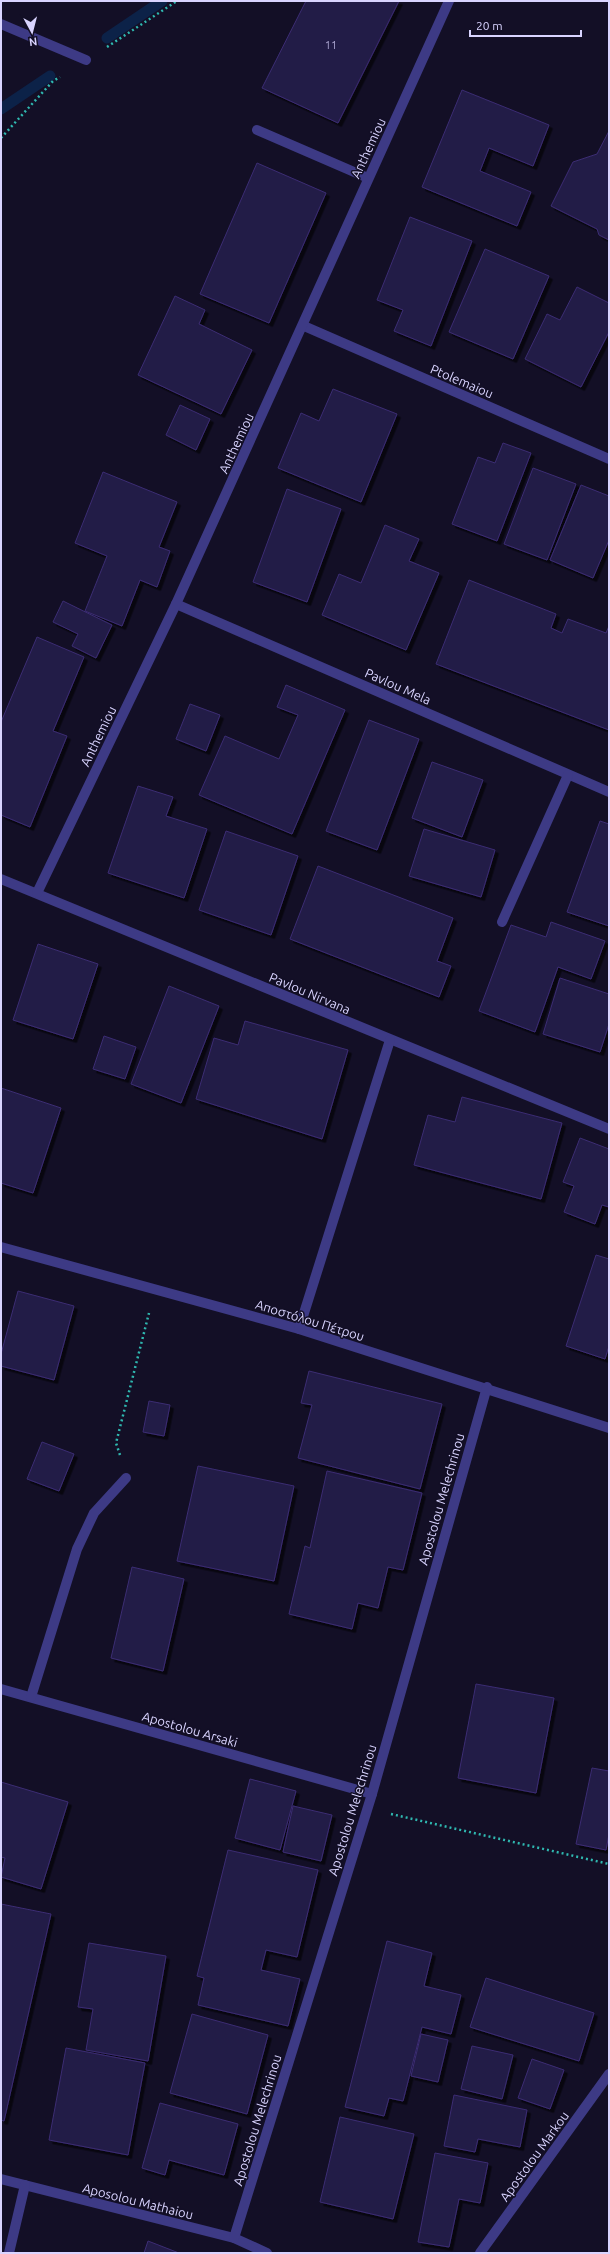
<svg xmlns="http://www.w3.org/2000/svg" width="610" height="2254" font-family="Ubuntu,sans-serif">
  <defs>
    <filter id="shadow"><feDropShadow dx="3.5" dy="3.5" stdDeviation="0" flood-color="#0009"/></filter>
  </defs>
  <rect width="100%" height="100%" fill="#130f26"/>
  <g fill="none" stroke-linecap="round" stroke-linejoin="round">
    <g stroke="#0c2248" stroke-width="11">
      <polyline points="107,38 162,1"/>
      <polyline points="1,109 50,76"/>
    </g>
  </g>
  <g fill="#241b47" stroke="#3b2d73" filter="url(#shadow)">
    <polygon points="306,1 399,1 338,123 262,88"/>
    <polygon points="462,90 549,125 533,166 489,148 480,171 531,192 517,226 422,187"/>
    <polygon points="609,131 609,240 599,235 597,229 551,206 573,162 597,154"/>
    <polygon points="257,163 326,193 269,323 200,294"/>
    <polygon points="410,217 472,241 431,346 394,331 403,310 377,300"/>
    <polygon points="485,249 549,276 513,359 449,332"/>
    <polygon points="577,287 609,303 609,332 581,387 525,359 547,314 560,320"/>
    <polygon points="175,296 205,310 199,324 252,350 221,414 138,375"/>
    <polygon points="333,389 397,414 361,502 278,468 301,413 319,421"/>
    <polygon points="180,405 210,419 196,450 166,435"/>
    <polygon points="503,443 531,453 497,541 452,524 478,457 495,463"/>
    <polygon points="533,468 576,484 547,560 504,544"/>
    <polygon points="103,472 177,502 159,547 170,551 157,587 140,580 122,626 85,611 107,556 75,543"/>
    <polygon points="581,485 609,496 609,540 593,578 550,560"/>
    <polygon points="287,489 341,509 307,602 253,582"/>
    <polygon points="385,525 419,539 409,561 439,573 406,650 322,615 339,574 361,583"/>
    <polygon points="469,580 556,614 551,628 562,633 568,619 606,633 609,626 609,730 436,664"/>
    <polygon points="63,601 112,625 96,658 72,646 78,634 53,622"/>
    <polygon points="37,637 84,657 53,731 67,736 30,827 1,815 1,722"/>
    <polygon points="286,685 345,710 292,834 199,795 225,736 279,759 298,715 277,707"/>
    <polygon points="190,704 220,715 206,751 176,739"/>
    <polygon points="369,720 419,739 377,850 326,831"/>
    <polygon points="432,762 483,780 462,837 412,818"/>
    <polygon points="138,786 173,797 166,816 207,829 184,898 108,873"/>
    <polygon points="600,821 609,824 609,926 567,912"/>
    <polygon points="424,829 495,850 481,897 409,876"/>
    <polygon points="226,831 298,856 271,935 199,910"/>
    <polygon points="318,866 453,918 437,961 451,966 439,997 290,939"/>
    <polygon points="551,922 605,941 591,979 558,967 535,1032 479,1011 511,925 546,937"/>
    <polygon points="38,944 98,964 73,1039 13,1020"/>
    <polygon points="560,978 609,994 609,1024 600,1052 543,1034"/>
    <polygon points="169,986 219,1006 181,1103 131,1084"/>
    <polygon points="245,1021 348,1050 322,1139 196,1099 214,1038 238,1045"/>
    <polygon points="104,1036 136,1047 125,1079 93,1069"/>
    <polygon points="1,1088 61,1108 33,1193 1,1183"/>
    <polygon points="462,1097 562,1123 541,1199 414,1165 428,1115 455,1122"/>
    <polygon points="580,1138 609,1149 609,1207 602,1205 595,1224 564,1212 574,1186 563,1182"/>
    <polygon points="596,1255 609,1259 609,1346 605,1359 566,1346"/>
    <polygon points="18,1291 74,1306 54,1380 1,1366 1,1354"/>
    <polygon points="309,1371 442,1404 420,1489 298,1458 312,1405 301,1403"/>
    <polygon points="149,1401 170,1405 164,1436 143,1432"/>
    <polygon points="42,1442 74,1454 59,1491 27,1479"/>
    <polygon points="198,1466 294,1486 274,1581 177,1561"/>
    <polygon points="327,1471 422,1493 403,1570 388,1567 378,1608 358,1603 352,1629 289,1614 305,1546 310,1548"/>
    <polygon points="132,1567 184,1579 163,1671 111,1658"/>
    <polygon points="476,1684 554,1698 536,1793 458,1778"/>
    <polygon points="592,1768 609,1771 609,1834 606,1850 576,1844"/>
    <polygon points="250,1779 296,1791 280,1850 235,1838"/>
    <polygon points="1,1782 68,1802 41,1889 1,1877 5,1858 1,1857"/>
    <polygon points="293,1806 332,1815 321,1861 283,1852"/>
    <polygon points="228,1850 318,1870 297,1957 266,1950 261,1970 300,1979 288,2026 198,2005 204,1978 197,1976"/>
    <polygon points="1,1904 51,1914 4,2121 1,2120"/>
    <polygon points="387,1941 432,1953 424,1986 461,1995 451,2034 422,2027 403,2101 389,2098 384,2116 345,2107"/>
    <polygon points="89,1943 166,1956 148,2061 86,2050 93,2009 78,2007"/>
    <polygon points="486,1978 594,2013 579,2061 470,2027"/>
    <polygon points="192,2014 268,2035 247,2114 170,2093"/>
    <polygon points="421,2034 448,2040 438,2082 411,2076"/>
    <polygon points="472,2046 513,2055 502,2099 461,2089"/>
    <polygon points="66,2048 145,2063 128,2155 49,2140"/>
    <polygon points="532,2059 564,2070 550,2109 518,2098"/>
    <polygon points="454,2095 527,2110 520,2147 478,2139 475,2152 444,2146"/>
    <polygon points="160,2103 238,2124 224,2175 169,2160 165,2175 142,2168"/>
    <polygon points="340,2117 414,2134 393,2219 320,2202"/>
    <polygon points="435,2153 488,2163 480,2203 459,2199 449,2247 418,2242"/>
    <polygon points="148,2241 179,2253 144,2253"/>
  </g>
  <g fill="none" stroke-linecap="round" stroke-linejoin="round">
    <g stroke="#2fb8b0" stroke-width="2.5" stroke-dasharray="2 3" stroke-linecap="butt">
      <polyline points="107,47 177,1"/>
      <polyline points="1,138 53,81 60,77"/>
      <polyline points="120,1455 116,1443 149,1313"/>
      <polyline points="391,1814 609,1864"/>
    </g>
    <polyline stroke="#3d3a85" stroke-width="10" points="257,130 368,178"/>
    <g stroke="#3d3a85" stroke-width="10">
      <polyline points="1,24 86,60"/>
      <polyline points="304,326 609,459"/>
      <polyline points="176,604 609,792"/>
      <polyline points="1,879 609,1129"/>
      <polyline points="37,893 176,604 449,1"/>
      <polyline points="502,922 568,775"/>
      <polyline points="1,1247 299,1329 609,1428"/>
      <polyline points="299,1329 390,1040"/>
      <polyline points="1,1689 372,1794"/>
      <polyline points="31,1697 77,1549 94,1513 126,1478"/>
      <polyline points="1,2179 234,2238 267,2253"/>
      <polyline points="234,2238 372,1794 487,1387"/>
      <polyline points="9,2253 25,2185"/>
      <polyline points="480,2253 609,2074"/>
    </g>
  </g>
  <g text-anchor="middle" stroke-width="3" stroke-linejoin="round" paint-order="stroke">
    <g font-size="11" fill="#aca6d1">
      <text x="331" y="49">11</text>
    </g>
    <g font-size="13" fill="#d9d4ff" stroke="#130f26">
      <text transform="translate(368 148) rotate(-65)" y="5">Anthemiou</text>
      <text transform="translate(462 381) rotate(23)" y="5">Ptolemaiou</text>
      <text transform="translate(236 443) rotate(-65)" y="5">Anthemiou</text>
      <text transform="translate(398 686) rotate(24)" y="5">Pavlou Mela</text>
      <text transform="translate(98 736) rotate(-64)" y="5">Anthemiou</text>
      <text transform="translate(310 993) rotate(23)" y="5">Pavlou Nirvana</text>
      <text transform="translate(310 1320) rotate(17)" y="5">Αποστόλου Πέτρου</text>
      <text transform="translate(441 1499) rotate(-74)" y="5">Apostolou Melechrinou</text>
      <text transform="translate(190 1729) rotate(16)" y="5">Apostolou Arsaki</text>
      <text transform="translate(352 1810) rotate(-73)" y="5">Apostolou Melechrinou</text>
      <text transform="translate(257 2120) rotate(-73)" y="5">Apostolou Melechrinou</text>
      <text transform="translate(534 2156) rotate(-54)" y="5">Apostolou Markou</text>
      <text transform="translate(138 2201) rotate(14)" y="5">Aposolou Mathaiou</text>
    </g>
  </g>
  <rect width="610" height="2254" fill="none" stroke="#d9d4ff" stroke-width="4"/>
  <g transform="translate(32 32) rotate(173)" stroke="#130f26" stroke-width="3" paint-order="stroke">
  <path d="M0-3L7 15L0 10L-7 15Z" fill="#d9d4ff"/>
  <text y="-6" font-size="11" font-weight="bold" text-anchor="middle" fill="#d9d4ff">N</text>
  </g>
  <path d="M470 30v6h111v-6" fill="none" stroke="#d9d4ff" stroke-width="2"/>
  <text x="476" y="30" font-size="12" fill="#d9d4ff" stroke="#130f26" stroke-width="3" paint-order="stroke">20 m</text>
</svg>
